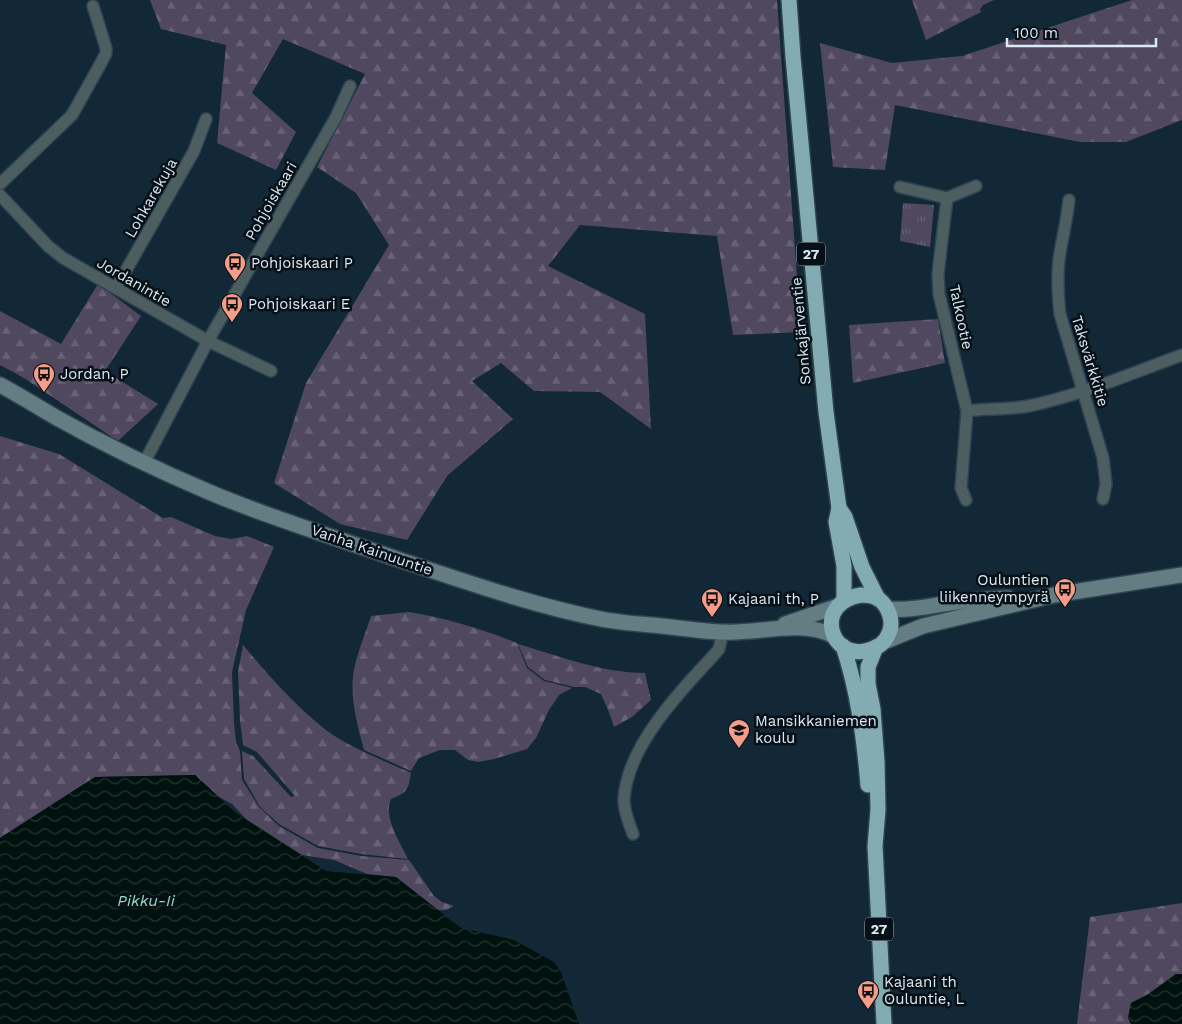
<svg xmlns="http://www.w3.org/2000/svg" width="1182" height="1024" font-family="'Work Sans',sans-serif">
  <defs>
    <pattern id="grass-tufts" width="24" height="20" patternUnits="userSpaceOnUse" patternTransform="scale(1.25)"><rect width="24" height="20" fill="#50485f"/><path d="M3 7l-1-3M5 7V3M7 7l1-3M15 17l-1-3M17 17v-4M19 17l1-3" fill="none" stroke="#696276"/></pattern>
    <pattern id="forest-firs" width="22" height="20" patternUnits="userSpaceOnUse" patternTransform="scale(1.25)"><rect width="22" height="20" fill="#50485f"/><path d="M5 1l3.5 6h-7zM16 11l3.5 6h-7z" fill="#696276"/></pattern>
    <pattern id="water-waves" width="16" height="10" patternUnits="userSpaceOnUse" patternTransform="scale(1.25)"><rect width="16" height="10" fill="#00120d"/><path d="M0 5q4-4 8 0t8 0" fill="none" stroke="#253431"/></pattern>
  </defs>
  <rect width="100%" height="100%" fill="#122837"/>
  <polygon fill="url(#grass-tufts)" points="903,203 934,205 930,247 900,241"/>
  <g fill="url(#forest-firs)">
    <polygon points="150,0 777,0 801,332 733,335 717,236 580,225 548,266 645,314 651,429 600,392 534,391 501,363 472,381 513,419 447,476 407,540 340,524 274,483 306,383 389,245 356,193 317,167 365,74 283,39 252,93 296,132 276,170 217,143 226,45 161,29"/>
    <polygon points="912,0 994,0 983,5 980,9 981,12 926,40"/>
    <polygon points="1132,0 1182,0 1182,120 1126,142 1080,142 895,105 885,170 833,167 820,43 892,63 962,56"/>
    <polygon points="98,284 141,316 105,371 158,404 118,441 24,378 0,365 0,311 61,344"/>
    <polygon points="938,319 945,363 853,383 849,325"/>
    <polygon points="0,436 59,454 163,518 171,517 215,536 231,539 247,536 274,547 246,610 232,672 234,722 236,742 240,751 242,780 259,807 279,826 318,848 361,856 409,860 434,896 442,902 454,906 446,910 438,910 396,877 367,874 334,860 302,855 247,820 232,804 219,797 195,775 95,777 0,838"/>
    <path d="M 409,612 C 446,618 482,629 517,643 L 527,668 L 544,681 L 572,688 L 559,695 L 549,710 L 536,738 L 527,749 L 494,759 L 478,762 L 468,760 L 455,750 L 440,750 L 419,758 L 411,771 L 364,750 C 357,724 348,692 355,665 C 359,648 366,632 371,616 Z"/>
    <path d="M 518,644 C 559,656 602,673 645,673 L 651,700 L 632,717 L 614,727 L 609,712 L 601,694 L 585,687 L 574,687 L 545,680 L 528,667 Z"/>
    <path d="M 243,645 C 268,675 294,705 326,730 C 348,747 385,761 411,773 C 408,790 408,792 391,799 C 383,818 400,842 408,859 L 361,854 L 318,846 L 279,824 L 260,807 L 244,779 L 242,751 L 253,756 L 291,797 L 295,796 L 257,752 L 243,745 L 240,721 L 238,672 Z"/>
    <polygon points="1182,903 1182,974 1176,974 1148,994 1131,1003 1128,1018 1131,1024 1077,1024 1090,917"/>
  </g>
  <g fill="url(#water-waves)">
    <polygon points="195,775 236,813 326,871 396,877 461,928 514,940 554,962 561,972 579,1024 0,1024 0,838 95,777"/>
    <polygon points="1176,974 1182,974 1182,1024 1131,1024 1128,1018 1131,1003 1149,994"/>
  </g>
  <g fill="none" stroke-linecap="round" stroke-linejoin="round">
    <g stroke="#2e4351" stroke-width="14">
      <g id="street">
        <polyline points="0,184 72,115 101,63 106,53 106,48 93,6"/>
        <polyline points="900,187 947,198 976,186"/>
        <polyline points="0,195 48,246 63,258 208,341 271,371"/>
        <polyline points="947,198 938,274 939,294 967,411 961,488 966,500"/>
        <path d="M 1069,200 C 1067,220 1062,239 1059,259 C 1057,277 1058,296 1060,314 L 1103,458 L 1106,484 L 1103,499"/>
        <polyline points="116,288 194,151 206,119"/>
        <path d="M 967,411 C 988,408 1008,410 1029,406 C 1081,395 1132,373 1182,355"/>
        <polyline points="144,463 208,341 336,117 350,86"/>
        <path d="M 633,834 C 629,824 624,811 624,800 C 626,748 680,691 714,655 L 719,649 L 723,632"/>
      </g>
    </g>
    <g stroke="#2e4351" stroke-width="18">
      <g id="secondary">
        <path d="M 0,385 C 19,395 38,407 57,418 C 107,446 157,470 209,492 C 270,518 334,537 397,559 C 464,581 531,605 601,619 C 621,623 642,624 662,626 C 683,628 704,632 724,632 C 758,634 803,619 833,636"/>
        <path d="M 888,609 C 909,611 928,606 950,603 C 969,600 988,599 1008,598"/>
        <polyline points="785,624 835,607"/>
        <polyline points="886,641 923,626 1054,595 1182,575"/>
      </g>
    </g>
    <g stroke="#2e4351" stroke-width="18">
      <g id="highway">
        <polyline points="789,0 793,57 826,412 839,508 836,522 844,566 844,600"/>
        <polyline points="839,508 845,517 862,567 878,599"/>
        <path d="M 861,595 C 867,595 874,596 879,599 C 889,607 894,622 889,633 C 885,643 879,647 869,650 C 830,662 812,603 861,595 Z"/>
        <path d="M 843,646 C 858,691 864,738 868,785"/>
        <polyline points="876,647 868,667 868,684 873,709 877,762 878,810 875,846 884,1024"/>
      </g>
    </g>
    <use href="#street" stroke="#4d5e61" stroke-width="11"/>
    <use href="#secondary" stroke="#637d82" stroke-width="15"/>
    <use href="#highway" stroke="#82acb2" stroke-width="15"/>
  </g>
  <defs>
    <g id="bus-pin" transform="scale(1.125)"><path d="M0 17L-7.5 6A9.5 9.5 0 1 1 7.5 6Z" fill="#f49e8a" stroke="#071016"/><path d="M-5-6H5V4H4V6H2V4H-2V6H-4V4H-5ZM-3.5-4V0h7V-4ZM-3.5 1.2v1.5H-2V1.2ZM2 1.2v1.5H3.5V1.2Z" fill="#111"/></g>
    <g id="school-pin" transform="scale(1.125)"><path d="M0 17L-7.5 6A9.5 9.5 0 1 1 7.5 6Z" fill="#f49e8a" stroke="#071016"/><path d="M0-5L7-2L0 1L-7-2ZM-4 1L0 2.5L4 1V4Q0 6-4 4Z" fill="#111"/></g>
  </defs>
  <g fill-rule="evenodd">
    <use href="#bus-pin" x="235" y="263"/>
    <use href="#bus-pin" x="232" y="304"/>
    <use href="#bus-pin" x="44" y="374"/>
    <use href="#bus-pin" x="1065" y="589"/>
    <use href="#bus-pin" x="712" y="599"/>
    <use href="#school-pin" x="739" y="730"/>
    <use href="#bus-pin" x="868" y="991"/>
  </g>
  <g text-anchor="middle" stroke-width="5" stroke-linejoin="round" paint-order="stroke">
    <g fill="#071016" stroke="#9ba8b0" stroke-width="1">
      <rect x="797" y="242.5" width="28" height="23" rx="4"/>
      <rect x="865" y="917.5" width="28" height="23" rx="4"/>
    </g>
    <g font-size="14" font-weight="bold" fill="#dbe9f2">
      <text x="811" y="259">27</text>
      <text x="879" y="934">27</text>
    </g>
    <g font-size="15" fill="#dbe9f2" stroke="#071016">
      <text transform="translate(151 198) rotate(-60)" y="5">Lohkarekuja</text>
      <text transform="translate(271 201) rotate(-60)" y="5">Pohjoiskaari</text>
      <text transform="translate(134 282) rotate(30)" y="5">Jordanintie</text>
      <text transform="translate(961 317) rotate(78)" y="5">Talkootie</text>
      <text transform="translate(801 331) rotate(-95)" y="5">Sonkajärventie</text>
      <text transform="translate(1090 361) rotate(73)" y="5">Taksvärkkitie</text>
      <text transform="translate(372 550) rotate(19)" y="5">Vanha Kainuuntie</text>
    </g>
    <g font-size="15" fill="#dbe9f2" stroke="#071016" text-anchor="start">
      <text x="251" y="268">Pohjoiskaari P</text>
      <text x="248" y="309">Pohjoiskaari E</text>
      <text x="60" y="379">Jordan, P</text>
      <text x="1049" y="585" text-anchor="end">Ouluntien<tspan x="1049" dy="17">liikenneympyrä</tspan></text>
      <text x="728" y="604">Kajaani th, P</text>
      <text x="755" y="726">Mansikkaniemen<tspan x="755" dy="17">koulu</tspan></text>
      <text x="884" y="987">Kajaani th<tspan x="884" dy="17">Ouluntie, L</tspan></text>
    </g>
    <g font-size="16" font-style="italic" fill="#92d9c7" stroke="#071016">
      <text x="146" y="906">Pikku-Ii</text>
    </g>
  </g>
  <path d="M1007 38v8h149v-8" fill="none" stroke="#dbe9f2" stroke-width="2.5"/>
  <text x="1014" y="38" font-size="15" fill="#dbe9f2" stroke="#071016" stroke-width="4" paint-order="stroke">100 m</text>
</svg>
